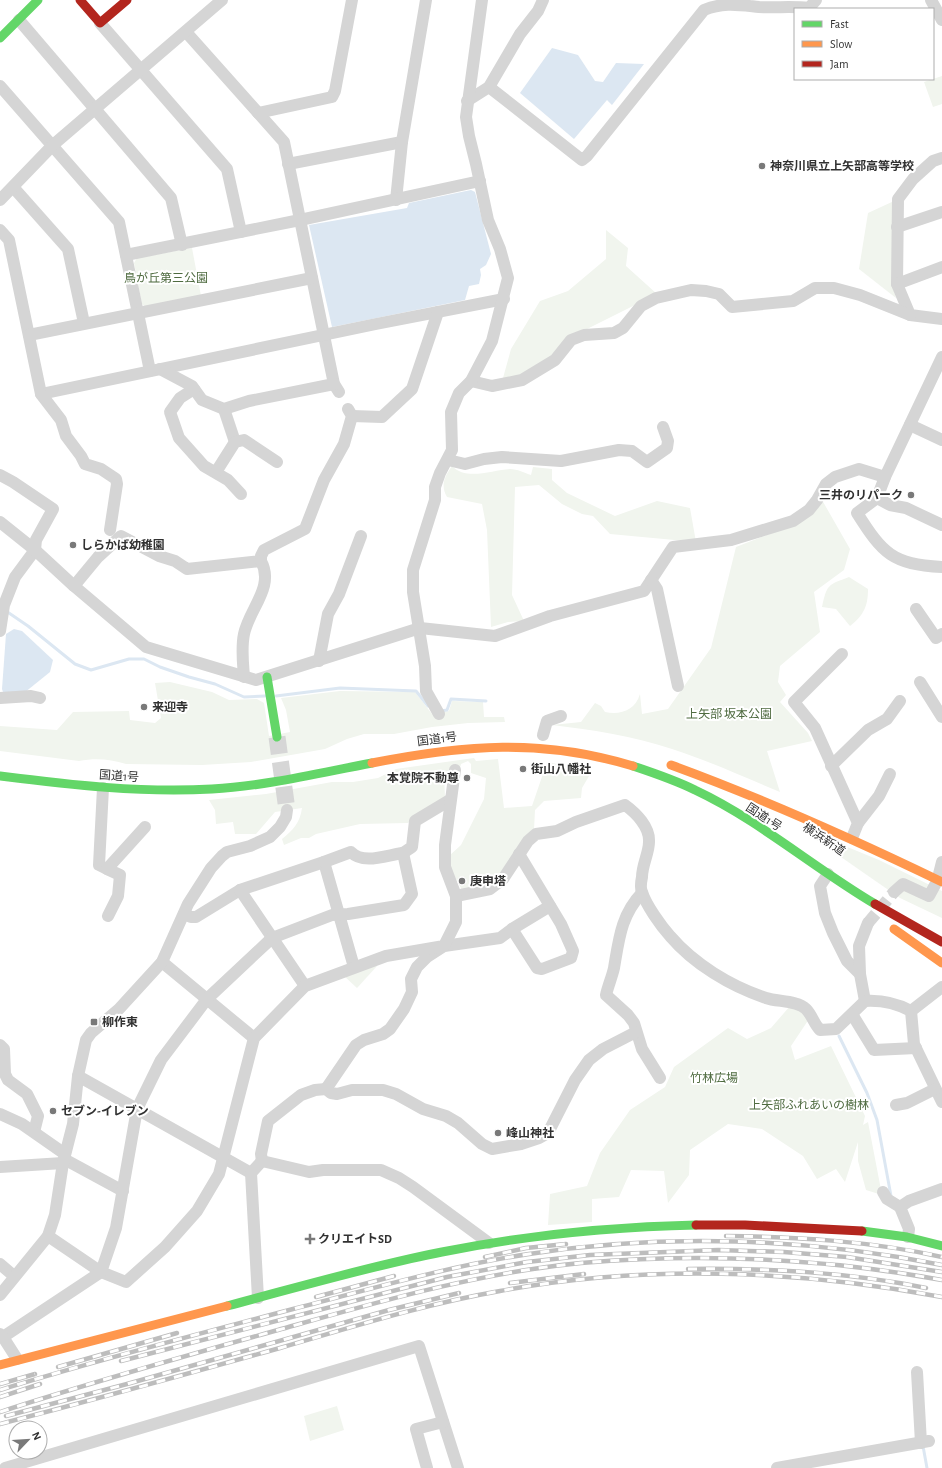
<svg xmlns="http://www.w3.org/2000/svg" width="942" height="1468" font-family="'Alegreya Sans','Noto Sans JP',sans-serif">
  <rect width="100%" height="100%" fill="#fff"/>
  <g fill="#f1f5ee">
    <polygon points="942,76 942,104 933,107 924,82"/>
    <polygon points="894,201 892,285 896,298 859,269 868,213"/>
    <polygon points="606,230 628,248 626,266 657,294 569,338 555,356 521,379 503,378 511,349 540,301 568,291 606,259"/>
    <polygon points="192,248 201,296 146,307 142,304 134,263 137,258"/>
    <path d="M 452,466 C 466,481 492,470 510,469 C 517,469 525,473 531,475 L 533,467 L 552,469 L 552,480 L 567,493 L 615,516 L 657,501 L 690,508 L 696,542 L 610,534 L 593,516 L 582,514 L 562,504 L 539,485 L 515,487 L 512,595 L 524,621 L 508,622 L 491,627 L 487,530 L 482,504 L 447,497 C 440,485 445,476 452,466 Z"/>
    <path d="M 822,500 L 850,549 L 844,570 L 814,592 L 820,632 L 780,666 L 778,682 L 786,695 L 780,702 L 808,733 L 812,741 L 767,751 L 780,792 C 744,777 709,761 672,749 C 633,736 593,730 552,725 L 581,722 L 595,703 L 601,706 L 605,712 C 620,715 635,711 640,694 L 642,714 L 668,709 L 711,648 L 736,547 L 797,523 Z"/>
    <path d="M 849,577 L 868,589 C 868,606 864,615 850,626 L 836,609 L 822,607 C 827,584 828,585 849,577 Z"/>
    <path d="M 170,682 L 212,692 L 229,700 L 257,699 L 264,703 L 269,736 L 290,732 L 286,710 L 281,698 L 340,691 L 415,692 L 432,714 L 449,711 L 452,701 L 483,702 L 484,717 L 504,717 L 505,722 L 468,723 L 432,727 L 394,734 L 364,734 L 347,739 L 325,749 L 251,762 L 202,765 L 126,764 C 110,759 95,758 79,761 L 0,751 L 0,726 L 57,730 L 73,712 L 129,711 L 130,720 L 155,723 L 161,718 L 155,683 Z"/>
    <path d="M 474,758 L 476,761 L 498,759 L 504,808 L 532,806 L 547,762 L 592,771 L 582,788 L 581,798 L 544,801 L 535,810 L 534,830 L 500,876 L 488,885 L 462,890 L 449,866 L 449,856 L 461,845 L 484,799 L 486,778 L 471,773 L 471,764 L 468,761 L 461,764 L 460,768 L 444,774 L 445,797 L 415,816 L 408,823 L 360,824 L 316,834 L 309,838 L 301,838 L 284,845 L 282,839 C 293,830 300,823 302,808 L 275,812 L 256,834 L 235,834 L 233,822 L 216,824 L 215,810 L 209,800 L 266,794 L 332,782 L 353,782 L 378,778 L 396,769 Z"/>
    <polygon points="806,830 879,860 942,891 942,918 900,898 805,832"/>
    <polygon points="375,963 377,966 357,988 342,974"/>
    <polygon points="790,1006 797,1008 809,1019 791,1046 795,1060 831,1046 865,1116 863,1125 868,1122 882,1195 866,1190 858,1161 858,1142 845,1182 836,1169 817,1179 803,1156 762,1129 728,1124 690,1150 689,1175 668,1203 664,1171 631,1170 619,1197 592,1199 592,1222 548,1225 550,1194 587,1186 600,1153 630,1110 665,1087 674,1067 728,1028 747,1039 771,1028"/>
    <polygon points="337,1406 344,1430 310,1441 304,1416"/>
  </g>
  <g fill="#dce7f2">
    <polygon points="552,48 578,55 595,81 603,82 616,63 644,64 612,105 607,100 574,139 520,93"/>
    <polygon points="471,190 475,192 491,254 486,265 480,269 481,275 479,284 469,286 465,300 332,327 309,225 407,208 409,203"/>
    <polygon points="14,629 22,631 53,660 50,672 24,693 3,692 2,689 6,634"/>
  </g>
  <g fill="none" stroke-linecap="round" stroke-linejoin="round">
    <g stroke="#dce7f2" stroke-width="3">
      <polyline points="6,611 28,626 75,664 91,670 129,659 144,659 160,667 189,677 215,684 244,697 265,696"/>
      <polyline points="276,696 340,688 416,691 428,706"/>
      <polyline points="441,711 447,710 451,699 486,701"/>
      <polyline points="839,1036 867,1093 877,1120 891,1196"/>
      <polyline points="923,1446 927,1468"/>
    </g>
    <polyline stroke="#d6d6d6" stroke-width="12" stroke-dasharray="12 6" stroke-linecap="butt" points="868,923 894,892"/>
    <polyline stroke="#d6d6d6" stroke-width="17" stroke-dasharray="17 8" stroke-linecap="butt" points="277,737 287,810"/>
    <g stroke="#d5d5d5" stroke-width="12">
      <polyline points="931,0 942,20"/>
      <polyline points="19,20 171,198 182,245"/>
      <polyline points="100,23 227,169 241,232"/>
      <polyline points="186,32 284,142 334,384 339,392"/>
      <polyline points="0,86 119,222 150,371"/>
      <path d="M 489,87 L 582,160 L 587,156 L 704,10 C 723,2 739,5 759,7 C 776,8 792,6 809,8 L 816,0"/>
      <polyline points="467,101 489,87 520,34 538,11 543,0"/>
      <polyline points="258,113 332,97 335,91 352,0"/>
      <polyline points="942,158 933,161 913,179 898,199 897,284 910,315 942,319"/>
      <polyline points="288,164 402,142"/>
      <polyline points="13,187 68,249 84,323"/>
      <polyline points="0,200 53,145 222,0"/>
      <polyline points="396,200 402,142 426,0"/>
      <polyline points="897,227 942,212"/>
      <polyline points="0,230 9,240 41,394 376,324 504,299"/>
      <polyline points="126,255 300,220 480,181"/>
      <polyline points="897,284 942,267"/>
      <polyline points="29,335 312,278"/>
      <path d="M 942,357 L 885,477 L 877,498 L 857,513 C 883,554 892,564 942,567"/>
      <polyline points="160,369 192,386 202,400 224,409 249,401 334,384"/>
      <polyline points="471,381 492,386 522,380 555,360 571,340 584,335 614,333 623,328 641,306 656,298 691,290 706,291 719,294 732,307 793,301 815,288 834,288 860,295 910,315"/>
      <polyline points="194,389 180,398 170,412 179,438 204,466 228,480 241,494"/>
      <polyline points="41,394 61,420 66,436 81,456 85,464 101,469 116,479 117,484 110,530"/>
      <polyline points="224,409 235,442"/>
      <polyline points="352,416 382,417 412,389 438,312"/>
      <polyline points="910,425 942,440"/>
      <polyline points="448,460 465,464 484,459 502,457 561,461 619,450 632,451 647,462 667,448 668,441 663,427"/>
      <polyline points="216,472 235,442 244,440 277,462"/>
      <polyline points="0,475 13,482 53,509 36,540 35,550 15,577 4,605 0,631"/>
      <polyline points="877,498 890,505 906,508 942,525"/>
      <polyline points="0,522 35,550 74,586 146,647 256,680 420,628 495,636 550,616 644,591 673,547 731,540 793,521 809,510 817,500 826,484 835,477 859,469 885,477"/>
      <polyline points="651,580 657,589 678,686"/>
      <polyline points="74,586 98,557 121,536 159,556 175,561 187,569 261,561 261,556 264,550 305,529 324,480 344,444 352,416 348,409"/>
      <polyline points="916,609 936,638 942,634"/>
      <polyline points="842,654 794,702 815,728 858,823 852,838"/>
      <polyline points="319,661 328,614 339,594 361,536"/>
      <path d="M 244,677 C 243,663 241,648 244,634 C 249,609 275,587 261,561"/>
      <polyline points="920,682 942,717"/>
      <polyline points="0,698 31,696 40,698"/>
      <polyline points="439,714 426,691 425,666 413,592 413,570 435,500 435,487 440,473 452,450 451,412 459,393 471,381 492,341 508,278 500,249 488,220 476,164 469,136 466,117 482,0"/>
      <polyline points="543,735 547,721 561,716"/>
      <polyline points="831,766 868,730 887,719 900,701"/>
      <polyline points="103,788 99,865 107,869 145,827"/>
      <polyline points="858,823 879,796 890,774"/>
      <polyline points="403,853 412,847 415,821 450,800"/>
      <polyline points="107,869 120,875 118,896 108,916"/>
      <polyline points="828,874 820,886 825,913 833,933 847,961 860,974 865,1001"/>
      <polyline points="939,874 942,862"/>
      <polyline points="894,892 903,884 929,896 935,885"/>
      <path d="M 642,893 C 621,915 619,939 614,968 C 612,977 608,986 606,995 L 628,1015 L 634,1023 L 642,1049 L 660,1078"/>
      <path d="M 456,896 L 490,889 L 503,879 L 528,841 L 536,834 L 557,831 L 576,822 L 625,805 C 636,813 650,827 649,842 C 649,853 642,865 642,877 C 641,882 640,888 642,892 C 646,905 661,926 670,936 C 694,964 730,986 766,998 C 777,1002 797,1000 806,1009 C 812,1015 814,1024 820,1030 L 836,1029 L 865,1001 C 882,1000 896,1003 911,1011 L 914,1044 L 942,1102"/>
      <polyline points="184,914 191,917 196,917 240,890"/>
      <polyline points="512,929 550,906"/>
      <polyline points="162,962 254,1038"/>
      <polyline points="860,974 859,946 868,923"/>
      <polyline points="305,986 240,890 324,862 354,967"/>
      <polyline points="911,1011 942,987"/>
      <polyline points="852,1014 874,1050 916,1048"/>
      <polyline points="0,1045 4,1049 5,1074 8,1080 27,1094 38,1116 34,1132"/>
      <polyline points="78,1076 251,1173"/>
      <polyline points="326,1089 356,1045 364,1040 383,1034 390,1029 404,1009 412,992 411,979 417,967 427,957 444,946 500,938 512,929 537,968 542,969 571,958 573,951 561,924 519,854"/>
      <polyline points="896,1105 907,1103 935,1089"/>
      <polyline points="0,1114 22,1124 65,1154"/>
      <polyline points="64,1159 123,1191"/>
      <polyline points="262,1161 261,1154 268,1121 301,1095 315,1090 326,1089 331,1093 337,1094 352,1090 383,1090 396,1094 423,1109 446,1116 458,1123 482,1144 492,1149 521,1144 539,1138 548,1133 575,1080 589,1060 603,1049 636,1032"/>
      <polyline points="0,1167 63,1163"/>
      <polyline points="883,1192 887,1199 900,1207"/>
      <polyline points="48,1236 101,1272 126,1282 165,1247 197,1211 219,1174 254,1038 305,986 386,956 444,946 456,922 456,896 445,867 445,845 455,770"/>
      <polyline points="908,1237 909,1229 900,1207 909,1201 942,1189"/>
      <polyline points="0,1264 14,1276"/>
      <polyline points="0,1295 48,1236 55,1215 63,1163 73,1124 78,1076 86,1040 91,1033 119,1009 162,962 188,904 211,868 222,856 227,852 250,846 270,837 280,827 286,817 287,810"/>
      <polyline points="258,1298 251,1173 262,1161 309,1172 323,1170 381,1170 399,1178 413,1187 489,1243"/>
      <path d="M 0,1334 L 3,1337 L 101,1272 L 116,1228 L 137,1109 L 161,1060 L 207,999 L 272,938 L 332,915 L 348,914 L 404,905 L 412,894 L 403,853 C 387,855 363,865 351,852 L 324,862"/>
      <polyline points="3,1337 17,1359"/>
      <polyline points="917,1372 921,1443"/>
      <polyline points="5,1468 419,1346 458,1468"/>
      <polyline points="427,1468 416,1429 443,1422"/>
      <polyline points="777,1468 929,1441"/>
    </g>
    <g stroke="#63d668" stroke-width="9">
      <polyline points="0,38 38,0"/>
      <polyline points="267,677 277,737"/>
      <path d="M 633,766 C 654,773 675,780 695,790 C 759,820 814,868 875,904"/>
      <path d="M 0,776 C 71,785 141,793 212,789 C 266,786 319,773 372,763"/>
      <polyline points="862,1231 907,1237 942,1246"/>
      <path d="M 227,1306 C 299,1287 370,1266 442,1252 C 526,1235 611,1227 696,1225"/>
    </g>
    <g stroke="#ff974d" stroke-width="9">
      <path d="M 372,763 C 464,745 541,738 633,766"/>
      <path d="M 671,765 C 764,799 853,839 942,882"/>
      <polyline points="894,929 942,963"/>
      <polyline points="0,1365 227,1306"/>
    </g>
    <g stroke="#b3261e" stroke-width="9">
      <polyline points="80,0 100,23 127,0"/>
      <polyline points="875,904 942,942"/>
      <polyline points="696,1225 745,1225 862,1231"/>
    </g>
    <g stroke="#bdbdbd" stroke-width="4.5">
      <g id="rail">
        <path d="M 726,1236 C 798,1237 871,1241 942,1257"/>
        <polyline points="485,1257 526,1248 566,1244"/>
        <path d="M 688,1269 C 768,1268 848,1272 926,1288"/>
        <polyline points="510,1283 584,1274"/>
        <polyline points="316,1297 394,1276"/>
        <polyline points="121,1361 447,1277 527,1262 590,1255 718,1250 784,1252 847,1257 942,1272"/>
        <polyline points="58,1367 177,1333"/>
        <polyline points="0,1384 35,1374"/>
        <path d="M 0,1390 C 97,1360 195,1335 293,1309 C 371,1289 449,1266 529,1254 C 665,1233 807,1238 942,1265"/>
        <polyline points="0,1397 40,1384"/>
        <path d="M 0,1412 C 92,1382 185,1356 278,1330 C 378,1302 477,1273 581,1263 C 702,1253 822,1258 942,1280"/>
        <polyline points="6,1416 127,1384 389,1310 459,1293"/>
        <path d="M 0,1424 C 94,1400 187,1374 280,1348 C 352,1327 425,1304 500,1291 C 645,1264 798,1270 942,1297"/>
      </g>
    </g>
    <use href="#rail" stroke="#fff" stroke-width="3" stroke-dasharray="9" stroke-linecap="butt"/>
  </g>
  <g fill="#797979" stroke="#fff" stroke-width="1.5">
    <circle cx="762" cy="166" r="4"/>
    <circle cx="911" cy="495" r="4"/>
    <circle cx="73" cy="545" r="4"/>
    <circle cx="144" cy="707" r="4"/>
    <circle cx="523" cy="769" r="4"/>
    <circle cx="467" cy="778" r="4"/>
    <circle cx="462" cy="881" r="4"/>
    <rect x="90" y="1018" width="8" height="8" rx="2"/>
    <circle cx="53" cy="1111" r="4"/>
    <circle cx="498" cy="1133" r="4"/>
    <path d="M308 1233h4v4h4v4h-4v4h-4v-4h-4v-4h4z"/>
  </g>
  <g text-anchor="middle" stroke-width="4" stroke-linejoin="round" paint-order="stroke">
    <g font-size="12" font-weight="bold" fill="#313131" stroke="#fff" text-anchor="start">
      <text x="770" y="170">神奈川県立上矢部高等学校</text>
      <text x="903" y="499" text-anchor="end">三井のリパーク</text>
      <text x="81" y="549">しらかば幼稚園</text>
      <text x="152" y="711">来迎寺</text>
      <text x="531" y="773">街山八幡社</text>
      <text x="459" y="782" text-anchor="end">本覚院不動尊</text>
      <text x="470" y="885">庚申塔</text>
      <text x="102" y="1026">柳作東</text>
      <text x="61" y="1115">セブン-イレブン</text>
      <text x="506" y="1137">峰山神社</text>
      <text x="318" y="1243">クリエイトSD</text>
    </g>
    <g font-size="12" fill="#4f6b40" stroke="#fff">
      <text x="166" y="282">鳥が丘第三公園</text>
      <text x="729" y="718">上矢部 坂本公園</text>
      <text x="714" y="1082">竹林広場</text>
      <text x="809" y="1109">上矢部ふれあいの樹林</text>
    </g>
    <g font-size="12" fill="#313131" stroke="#fff">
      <text transform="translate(437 739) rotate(-7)" y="4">国道1号</text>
      <text transform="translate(119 776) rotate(4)" y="4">国道1号</text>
      <text transform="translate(764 817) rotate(33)" y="4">国道1号</text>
      <text transform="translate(824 839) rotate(34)" y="4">横浜新道</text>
    </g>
  </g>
  <rect x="794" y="8" width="140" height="72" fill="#ffffff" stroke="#adadad"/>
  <rect x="802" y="21" width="20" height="6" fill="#63d668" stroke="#adadad"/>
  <text x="830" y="28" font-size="12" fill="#313131">Fast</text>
  <rect x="802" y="41" width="20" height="6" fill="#ff974d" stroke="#adadad"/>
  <text x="830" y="48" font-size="12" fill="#313131">Slow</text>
  <rect x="802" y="61" width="20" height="6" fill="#b3261e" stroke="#adadad"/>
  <text x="830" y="68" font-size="12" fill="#313131">Jam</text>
  <g transform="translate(28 1440) rotate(65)"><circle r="19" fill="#ffffff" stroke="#adadad"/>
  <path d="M0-3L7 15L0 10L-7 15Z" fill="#797979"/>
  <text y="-6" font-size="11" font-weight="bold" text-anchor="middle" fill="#313131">N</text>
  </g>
</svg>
